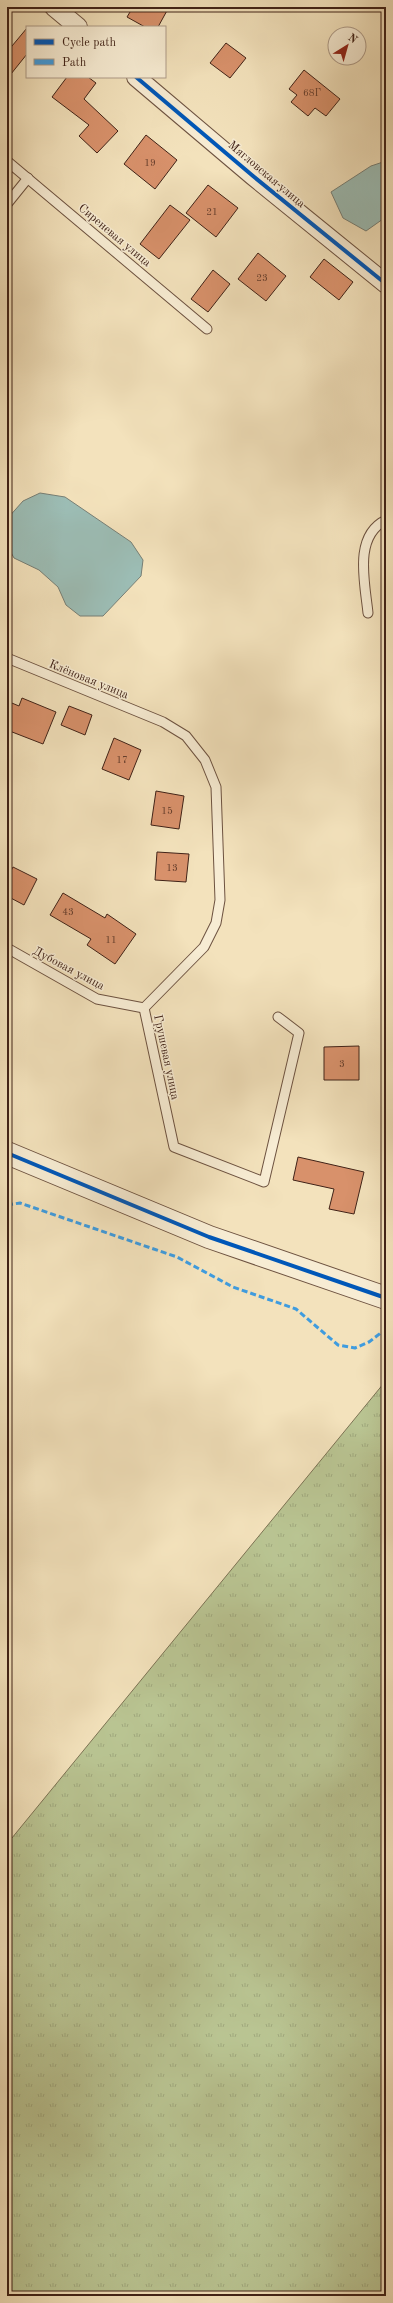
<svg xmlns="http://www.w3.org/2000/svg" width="393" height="2303" font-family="'Old Standard TT',serif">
  <defs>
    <pattern id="grass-tufts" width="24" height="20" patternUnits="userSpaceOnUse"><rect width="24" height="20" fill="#b9c492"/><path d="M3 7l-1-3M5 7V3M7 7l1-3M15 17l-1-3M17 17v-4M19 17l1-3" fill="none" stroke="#a0a87d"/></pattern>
  </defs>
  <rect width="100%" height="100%" fill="#f3e2bc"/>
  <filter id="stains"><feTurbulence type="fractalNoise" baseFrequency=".005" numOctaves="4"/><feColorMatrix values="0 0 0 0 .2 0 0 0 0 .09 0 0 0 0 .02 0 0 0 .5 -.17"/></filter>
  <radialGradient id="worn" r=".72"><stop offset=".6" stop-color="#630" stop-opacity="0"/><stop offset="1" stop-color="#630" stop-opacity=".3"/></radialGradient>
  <polygon fill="url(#grass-tufts)" stroke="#7c7354" points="386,1376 386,2296 7,2296 7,1844 384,1383"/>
  <g fill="#9cbdb5" stroke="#777f76">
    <polygon points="386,161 386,219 383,219 366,231 343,218 331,192 371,166"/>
    <polygon points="40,493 65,497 131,542 143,560 141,576 103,616 80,616 66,605 58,587 39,570 14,558 7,545 7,519 23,501"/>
  </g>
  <g fill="#d8916b" stroke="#402217">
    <polygon points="133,7 169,7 158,27 145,27 127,17"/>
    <polygon points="27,28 27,54 7,79 7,52"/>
    <polygon points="226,43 246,58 230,78 210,63"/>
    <polygon points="304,70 340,99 326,116 315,108 308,116 291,102 297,95 289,89"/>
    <polygon points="67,77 88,77 96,83 84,99 118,131 97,153 79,136 89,125 52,97"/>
    <polygon points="146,135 177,160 155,189 124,164"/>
    <polygon points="208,185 238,208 216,237 186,213"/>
    <polygon points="170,205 190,220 159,259 140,244"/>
    <polygon points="258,253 286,276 266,301 238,279"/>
    <polygon points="324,259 353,282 339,300 310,277"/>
    <polygon points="213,270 230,284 208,312 191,299"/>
    <polygon points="22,698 56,712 43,744 7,730 7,701 19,706"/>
    <polygon points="69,706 92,715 85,735 61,725"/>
    <polygon points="114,738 141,750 129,780 102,769"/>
    <polygon points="156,791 184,796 179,829 151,825"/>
    <polygon points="157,852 189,854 186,882 155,880"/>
    <polygon points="13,867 37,879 24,905 7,896 7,878"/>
    <polygon points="63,893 105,918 107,914 136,934 115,964 87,945 91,939 50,915"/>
    <polygon points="359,1046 359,1080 324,1080 324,1047"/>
    <polygon points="298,1157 364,1172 354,1214 329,1209 334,1189 293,1180"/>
  </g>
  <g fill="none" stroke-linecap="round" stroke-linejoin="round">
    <g stroke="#6d5240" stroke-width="11">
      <g id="service">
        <polyline points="7,161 207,329"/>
        <polyline points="7,204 28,178"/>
        <path d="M 368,613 C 365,583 353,536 386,520"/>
        <polyline points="7,658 163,722 186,736 205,760 216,787 220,900 216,923 204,947 144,1008 174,1147 264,1182 299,1033 278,1017"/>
        <polyline points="7,948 97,999 144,1008"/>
      </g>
    </g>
    <g stroke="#6d5240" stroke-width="20">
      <g id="minor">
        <polyline points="54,7 78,27"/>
        <polyline points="136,77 253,176 386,284"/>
      </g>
    </g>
    <g stroke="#6d5240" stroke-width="24">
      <polyline id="tertiary" points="7,1153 209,1237 386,1298"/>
    </g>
    <use href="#service" stroke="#f7ecd3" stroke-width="9"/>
    <use href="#minor" stroke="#f7ecd3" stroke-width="18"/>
    <use href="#tertiary" stroke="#f7ecd3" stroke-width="22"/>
    <polyline stroke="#3f9cdf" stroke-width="3" stroke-dasharray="6 3" stroke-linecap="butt" points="7,1205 20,1203 177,1257 233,1287 296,1309 338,1345 355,1348 369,1342 386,1329"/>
    <g stroke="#f7ecd3" stroke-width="6">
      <g id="cycleway">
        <polyline points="136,77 253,176 386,284"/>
        <polyline points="7,1153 209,1237 386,1298"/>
      </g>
    </g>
    <use href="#cycleway" stroke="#0057b8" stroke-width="4"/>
  </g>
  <g text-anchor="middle" stroke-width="3" stroke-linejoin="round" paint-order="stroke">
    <g font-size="10" fill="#663e2c">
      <text x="312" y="96">68Г</text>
      <text x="150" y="166">19</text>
      <text x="212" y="215">21</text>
      <text x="262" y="281">23</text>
      <text x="122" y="763">17</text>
      <text x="167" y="814">15</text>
      <text x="172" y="871">13</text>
      <text x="68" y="915">43</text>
      <text x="111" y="943">11</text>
      <text x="342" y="1067">3</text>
    </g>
    <g font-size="12" fill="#402217" stroke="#f7ecd3">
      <text transform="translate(267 174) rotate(40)" y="4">Мягловская улица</text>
      <text transform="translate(115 235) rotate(40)" y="4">Сиреневая улица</text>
      <text transform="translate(89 679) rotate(22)" y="4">Клёновая улица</text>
      <text transform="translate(69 968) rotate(28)" y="4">Дубовая улица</text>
      <text transform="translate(167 1057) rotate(78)" y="4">Грушевая улица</text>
    </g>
  </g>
  <rect width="393" height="2303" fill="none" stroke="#f3e2bc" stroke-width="24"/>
  <rect x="8" y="8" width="377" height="2287" fill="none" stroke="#402217" stroke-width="2"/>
  <rect x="12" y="12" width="369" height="2279" fill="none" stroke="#402217"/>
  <rect x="26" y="26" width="140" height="52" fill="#f7ecd3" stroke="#ae9b88"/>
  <rect x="34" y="39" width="20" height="6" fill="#0057b8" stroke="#ae9b88"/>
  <text x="62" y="46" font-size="12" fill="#402217">Cycle path</text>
  <rect x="34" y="59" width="20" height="6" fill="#3f9cdf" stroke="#ae9b88"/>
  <text x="62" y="66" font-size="12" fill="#402217">Path</text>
  <g transform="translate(347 46) rotate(37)"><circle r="19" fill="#f7ecd3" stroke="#ae9b88"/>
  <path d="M0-3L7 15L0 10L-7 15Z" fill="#8f2418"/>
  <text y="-6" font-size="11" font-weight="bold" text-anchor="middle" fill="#402217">N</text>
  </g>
  <rect width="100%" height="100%" filter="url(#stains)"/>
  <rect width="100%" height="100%" fill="url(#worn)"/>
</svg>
